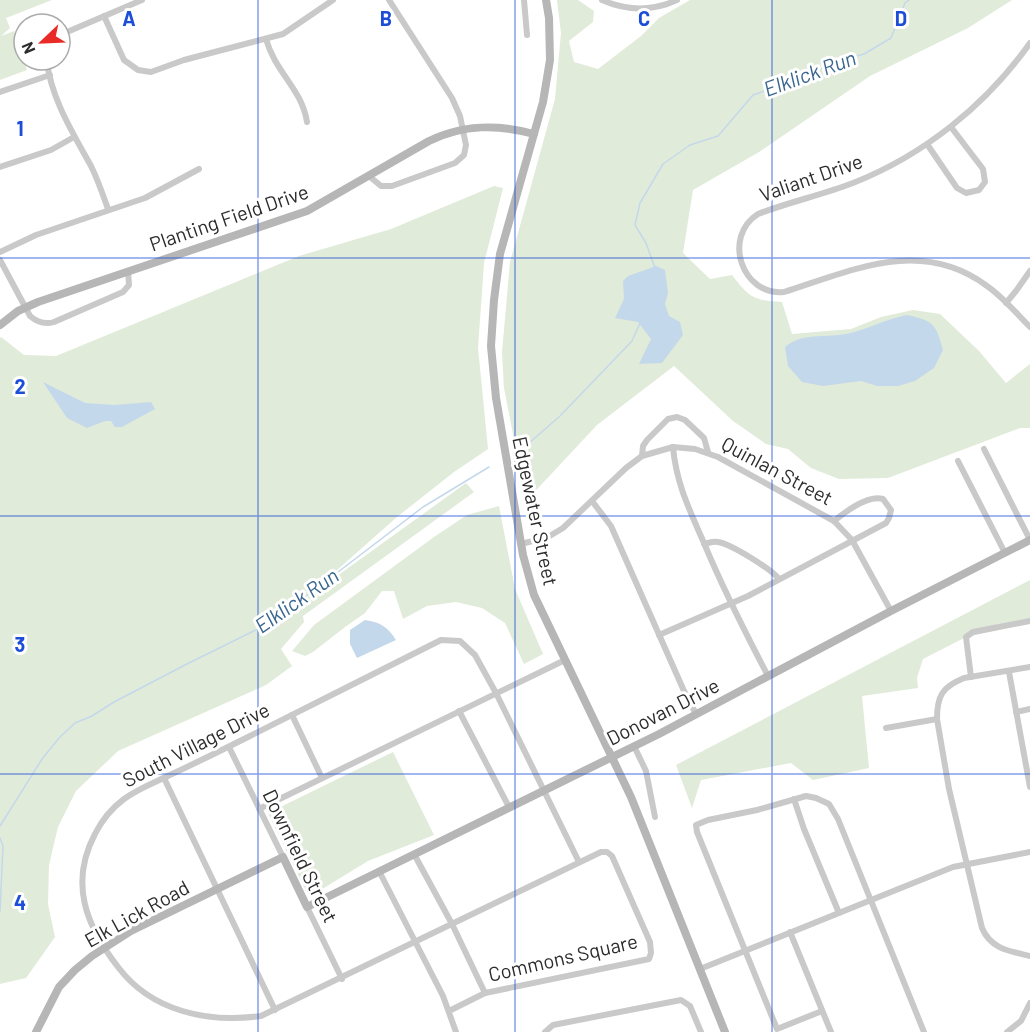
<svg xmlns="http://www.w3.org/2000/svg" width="1030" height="1032" font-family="Barlow,sans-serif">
  <rect width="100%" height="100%" fill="#fff"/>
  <g fill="#e1ebd9">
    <polygon points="0,0 52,0 6,18 10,28 1,36 14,31 27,70 0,80"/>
    <path d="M 557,0 L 578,0 L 594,11 L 593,22 L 569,41 L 574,62 L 598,69 L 641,36 L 659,18 L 690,0 L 1012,0 L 968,28 L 870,76 L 759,152 L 693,190 L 683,253 L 710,279 L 732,275 C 749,297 754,301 782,302 L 792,334 L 851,329 L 881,317 L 913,310 L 940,314 L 979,351 L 1006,383 L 1030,364 L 1030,428 L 1020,428 L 888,478 L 839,479 L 811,468 L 788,449 L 766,444 L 733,421 L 674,366 L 597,425 L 526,501 L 504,388 L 502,352 L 510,262 L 555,99 L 561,33 Z"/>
    <polygon points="494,186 503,188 484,263 478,348 488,449 454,472 397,517 301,602 466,483 474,492 303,616 304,622 281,649 292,666 266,685 118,751 76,791 58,827 49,865 48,904 55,937 26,978 0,984 0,338 1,337 24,355 56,356 299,256 391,229"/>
    <polygon points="499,506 515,589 543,654 524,664 505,623 482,608 456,602 427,606 403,619 394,591 382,591 365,613 345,627 313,652 305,656 292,651 314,625 434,537 467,515"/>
    <polygon points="1030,580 1030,623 966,637 923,659 917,678 918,688 862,696 869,768 813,780 791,763 701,780 692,808 676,765"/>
    <polygon points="393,752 434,835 368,861 309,897 268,813"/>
  </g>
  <g fill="#c4d8eb">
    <polygon points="656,266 665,270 668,293 665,304 669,316 680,322 683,335 662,363 639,364 651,339 638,322 615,318 624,299 623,281 628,276"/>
    <path d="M 907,315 C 934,321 936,324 943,350 L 934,368 L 915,381 L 898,386 L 877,386 L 861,381 L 823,386 L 802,382 L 788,366 L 785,347 C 800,334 820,337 839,335 C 862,333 884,319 907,315 Z"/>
    <polygon points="43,382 85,403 114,405 151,402 155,409 122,427 115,427 111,421 105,421 87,428 67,418"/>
    <path d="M 365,620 C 380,622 388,627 396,640 L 357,658 L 350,644 L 350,630 Z"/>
  </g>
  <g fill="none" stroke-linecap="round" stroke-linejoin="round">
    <g stroke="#c4d8eb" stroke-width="1.5">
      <polyline points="655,268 646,243 635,225 640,203 663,164 690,145 718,136 753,95 791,82 839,61 864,54 891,38 905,3 909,0"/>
      <polyline points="521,450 560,416 632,341 640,323"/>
      <polyline points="0,826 42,759 59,738 75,723 92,716 114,702 185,665 274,621 423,507 489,467"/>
      <polyline points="0,838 3,846 0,912"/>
    </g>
    <g stroke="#c9c9c9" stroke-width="6">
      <polyline points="524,0 527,35"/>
      <path d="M 602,0 C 627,11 651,12 677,0"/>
      <polyline points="104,16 124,60 138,70 151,72 184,60 283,34 333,0"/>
      <polyline points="60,35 142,0"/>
      <path d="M 266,39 C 275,72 302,89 307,122"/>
      <path d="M 1030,43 C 986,105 924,155 853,183 C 822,195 789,202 758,214 C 722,237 742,296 784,292 C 853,270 921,237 987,286 C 1003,297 1016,313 1030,327"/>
      <path d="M 47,60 C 50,97 74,135 91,166 C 98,180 103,195 108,209"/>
      <polyline points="0,92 50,75"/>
      <polyline points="927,144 957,188 966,193 979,190 985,182 983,169 951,127"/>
      <polyline points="0,167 51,150 74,137"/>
      <polyline points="369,176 381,186 392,186 455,163 464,155 466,145 460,116 452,98 389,0"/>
      <polyline points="0,252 36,235 145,198 199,169"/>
      <path d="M 0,260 L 30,316 C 37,322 44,325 54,322 L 123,292 L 129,285 L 128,271"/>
      <polyline points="1006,303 1016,291 1030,271"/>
      <path d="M 673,447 C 676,483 690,511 704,543 C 723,589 745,632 768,676"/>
      <polyline points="984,449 1030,540"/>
      <polyline points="642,456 643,446 647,440 668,419 677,417 685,420 704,438 708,452"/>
      <polyline points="958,461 1005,553"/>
      <polyline points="592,501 611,526 684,691 696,714"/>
      <polyline points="521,544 548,537 563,528 626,468 642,456 673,447 695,449 718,457 834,521 852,540 891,611"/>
      <path d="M 704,544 C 709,543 713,541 718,542 C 731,544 771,569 779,579"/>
      <path d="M 659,635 L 748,596 L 886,523 L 889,518 L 891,510 L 883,499 C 868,495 845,512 834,521"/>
      <path d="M 1030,667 L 964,678 C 942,687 937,696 937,719 L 949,789 L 982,928 C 991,949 1009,951 1030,956"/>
      <polyline points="1009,672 1030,787"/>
      <polyline points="971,677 966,637 973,632 1030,621"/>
      <polyline points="459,711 509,807"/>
      <polyline points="1016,712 1030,709"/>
      <polyline points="292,715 322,778"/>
      <polyline points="886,728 937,719"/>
      <polyline points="634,746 646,771 655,817"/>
      <polyline points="229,747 283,857"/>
      <polyline points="164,778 275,1010"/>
      <polyline points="794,799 804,829 839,913"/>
      <polyline points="259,809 565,660"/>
      <polyline points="414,854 452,924 485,993"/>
      <polyline points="379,871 443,996 456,1032"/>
      <polyline points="307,907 342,979"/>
      <polyline points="790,932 831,1032"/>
      <polyline points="700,969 953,867 1030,852"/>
      <path d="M 449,1011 L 485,993 L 649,959 L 651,953 L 650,942 L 612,856 L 607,852 L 601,852 L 261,1016 C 208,1023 152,1012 118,967 C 86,926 69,883 95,834 C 102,820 112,808 124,799 C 139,788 156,782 172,774 C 198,762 224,749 250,736 C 314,704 377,672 441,640 L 460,641 L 475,655 L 496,693 L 579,862"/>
      <polyline points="822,1011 777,1029 697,832 696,825 708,820 757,810 806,796 816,798 829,804 838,819 924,1032"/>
      <polyline points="545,1032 553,1025 681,1000 690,1006 701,1032"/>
      <polyline points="1007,1032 1021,1021 1030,1003"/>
    </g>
    <g stroke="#b6b6b6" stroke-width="8">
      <polyline points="546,0 549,18 550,60 543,102 500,254 494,300 491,346 496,398 523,555 534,595 631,797 725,1032"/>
      <path d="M 0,325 L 18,311 L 38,302 L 307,211 L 429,141 C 464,124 498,124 534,134"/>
      <polyline points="36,1032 59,987 75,970 92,956 131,931 283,857 307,907 659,734 891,611 1030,540"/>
    </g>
  </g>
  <path fill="none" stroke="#1d4ed8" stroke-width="1.5" stroke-opacity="0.55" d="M 258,0 L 258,1032M 515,0 L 515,1032M 772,0 L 772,1032M 0,258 L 1030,258M 0,516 L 1030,516M 0,774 L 1030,774"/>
  <g text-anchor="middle" stroke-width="6" stroke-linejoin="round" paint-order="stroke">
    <g font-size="20" fill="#2c2c2c" stroke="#fff">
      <text transform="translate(811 178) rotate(-19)" y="7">Valiant Drive</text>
      <text transform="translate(229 218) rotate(-19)" y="7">Planting Field Drive</text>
      <text transform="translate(777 471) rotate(28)" y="7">Quinlan Street</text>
      <text transform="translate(535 511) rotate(78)" y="7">Edgewater Street</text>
      <text transform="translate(663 712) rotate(-27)" y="7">Donovan Drive</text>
      <text transform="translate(196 745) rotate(-27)" y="7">South Village Drive</text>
      <text transform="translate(300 856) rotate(64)" y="7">Downfield Street</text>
      <text transform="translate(137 914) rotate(-29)" y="7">Elk Lick Road</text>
      <text transform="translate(563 958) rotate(-13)" y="7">Commons Square</text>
    </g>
    <g font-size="21" font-style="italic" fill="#39668f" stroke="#fff">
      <text transform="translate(810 74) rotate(-20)" y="7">Elklick Run</text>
      <text transform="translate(297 601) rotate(-35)" y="7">Elklick Run</text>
    </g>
  </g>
  <g font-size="20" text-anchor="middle" font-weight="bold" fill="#1d4ed8" stroke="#fff" stroke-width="6" stroke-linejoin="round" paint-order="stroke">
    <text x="129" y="26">A</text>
    <text x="386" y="26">B</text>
    <text x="644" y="26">C</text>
    <text x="901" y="26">D</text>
    <text x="20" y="136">1</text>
    <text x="20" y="394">2</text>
    <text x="20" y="652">3</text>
    <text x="20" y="910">4</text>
  </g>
  <g transform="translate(42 42) rotate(247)"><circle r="28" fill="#ffffff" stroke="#ababab" stroke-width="1.5"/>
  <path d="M0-4.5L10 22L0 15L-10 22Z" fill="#e92b28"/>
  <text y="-9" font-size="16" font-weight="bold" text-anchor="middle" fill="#2c2c2c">N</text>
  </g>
</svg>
